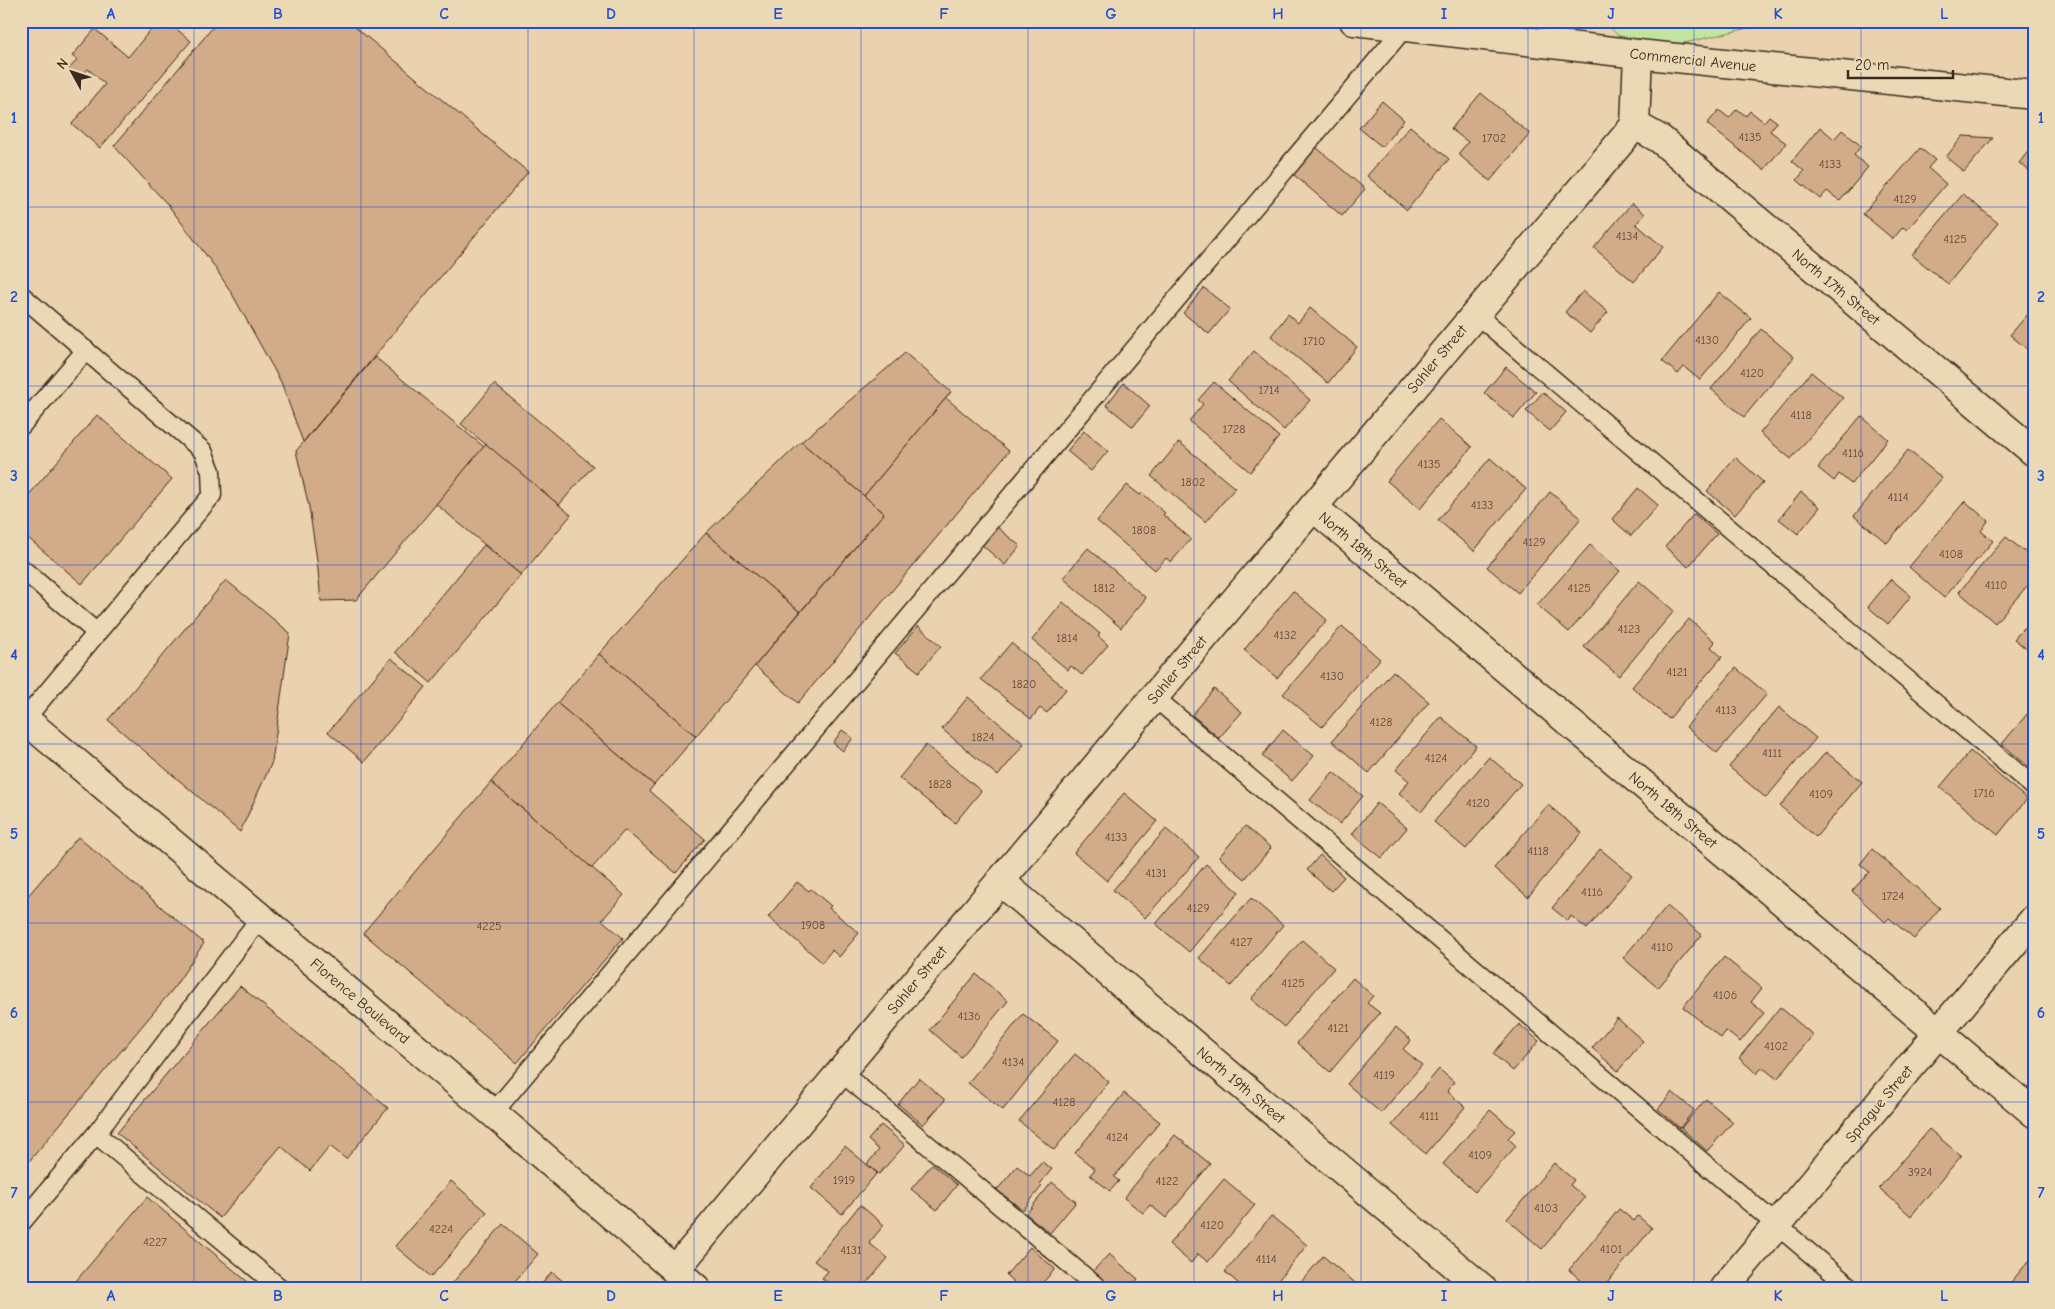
<svg xmlns="http://www.w3.org/2000/svg" width="2055" height="1309" font-family="'Comic Neue',sans-serif">
  <rect width="100%" height="100%" fill="#ebd2ae"/>
  <filter id="ink" filterUnits="userSpaceOnUse"><feTurbulence type="fractalNoise" baseFrequency=".02" numOctaves="2"/><feDisplacementMap in="SourceGraphic" scale="10" xChannelSelector="R" yChannelSelector="G"/><feConvolveMatrix kernelMatrix="1 2 1 2 8 2 1 2 1" color-interpolation-filters="sRGB"/></filter>
  <g filter="url(#ink)">
    <polygon fill="#c1e49e" stroke="#7e875e" points="1603,21 1778,21 1638,54"/>
    <g fill="#d2ab89" stroke="#3b2a1e">
      <polygon points="158,21 167,21 191,41 100,148 72,124 105,84 88,69 79,79 68,70 77,60 72,56 95,29 128,57"/>
      <polygon points="218,21 348,21 528,172 303,442 281,382 231,292 212,263 168,205 114,146"/>
      <polygon points="1481,93 1530,134 1490,181 1458,154 1468,142 1451,129"/>
      <polygon points="1382,101 1404,120 1382,147 1359,128"/>
      <polygon points="1737,109 1746,116 1750,111 1764,122 1769,116 1777,122 1770,131 1786,143 1764,170 1707,124 1719,110 1729,118"/>
      <polygon points="1410,126 1449,159 1407,210 1367,176"/>
      <polygon points="1820,127 1834,139 1842,130 1861,146 1854,155 1868,167 1840,201 1827,191 1820,199 1797,180 1804,171 1792,161"/>
      <polygon points="1963,136 1993,138 1964,172 1946,157"/>
      <polygon points="2034,144 2034,174 2019,163"/>
      <polygon points="1316,147 1365,189 1342,216 1293,174"/>
      <polygon points="1920,148 1935,160 1928,168 1946,184 1907,230 1903,227 1893,239 1863,214"/>
      <polygon points="1963,194 1998,223 1948,284 1912,255"/>
      <polygon points="1632,203 1645,214 1636,224 1663,247 1634,282 1594,248"/>
      <polygon points="1204,288 1230,309 1209,334 1183,313"/>
      <polygon points="1583,291 1608,312 1590,333 1565,312"/>
      <polygon points="1719,292 1751,318 1700,380 1684,367 1678,374 1662,361"/>
      <polygon points="2034,307 2034,355 2010,335"/>
      <polygon points="1310,308 1357,347 1328,383 1271,336 1288,314 1298,323"/>
      <polygon points="1761,329 1794,357 1744,417 1711,389"/>
      <polygon points="1254,351 1310,400 1284,430 1228,381"/>
      <polygon points="905,353 951,392 864,496 801,442"/>
      <polygon points="375,357 484,447 356,600 321,601 317,560 309,507 296,451"/>
      <polygon points="1506,367 1536,392 1514,418 1484,393"/>
      <polygon points="1811,372 1843,398 1791,459 1760,433"/>
      <polygon points="1214,382 1279,437 1250,472 1189,421 1203,404 1198,400"/>
      <polygon points="1124,383 1150,406 1133,427 1106,405"/>
      <polygon points="494,384 593,466 559,505 461,424"/>
      <polygon points="1543,392 1566,412 1550,431 1526,411"/>
      <polygon points="946,398 1009,451 798,703 755,666 884,513 864,496"/>
      <polygon points="97,415 172,479 82,584 21,532 21,504"/>
      <polygon points="1861,416 1888,439 1851,484 1839,474 1834,481 1818,468"/>
      <polygon points="1439,419 1472,447 1420,509 1387,481"/>
      <polygon points="1084,431 1108,451 1091,471 1067,451"/>
      <polygon points="801,442 884,513 800,612 706,533"/>
      <polygon points="1179,442 1235,488 1206,522 1151,476"/>
      <polygon points="486,444 571,515 521,575 436,504"/>
      <polygon points="1908,450 1942,478 1887,543 1854,516"/>
      <polygon points="1735,457 1763,482 1735,515 1707,491"/>
      <polygon points="1490,458 1526,489 1474,551 1438,520"/>
      <polygon points="1127,485 1140,495 1142,493 1165,513 1163,515 1191,539 1171,562 1166,558 1155,570 1097,521"/>
      <polygon points="1638,488 1658,505 1631,536 1612,519"/>
      <polygon points="1550,492 1581,518 1518,593 1487,567"/>
      <polygon points="1801,492 1820,507 1798,534 1779,519"/>
      <polygon points="1965,501 1988,521 1981,531 1993,541 1944,598 1909,567"/>
      <polygon points="1694,514 1717,534 1688,567 1665,547"/>
      <polygon points="997,527 1020,546 1005,565 982,545"/>
      <polygon points="706,533 800,612 696,736 599,654"/>
      <polygon points="2006,537 2034,559 2034,578 1995,623 1959,592"/>
      <polygon points="484,545 521,575 431,683 395,652"/>
      <polygon points="1590,545 1620,571 1569,632 1537,605"/>
      <polygon points="1088,548 1146,598 1121,628 1063,578"/>
      <polygon points="1891,579 1911,596 1888,624 1868,607"/>
      <polygon points="226,580 290,633 272,762 240,832 108,720"/>
      <polygon points="1639,581 1674,611 1619,676 1584,647"/>
      <polygon points="1293,591 1327,620 1277,678 1244,650"/>
      <polygon points="1063,602 1100,634 1098,636 1108,645 1082,675 1071,666 1068,670 1032,640"/>
      <polygon points="2034,616 2034,655 2014,639"/>
      <polygon points="1689,619 1715,642 1711,647 1722,657 1669,719 1632,687"/>
      <polygon points="918,626 941,646 919,672 895,653"/>
      <polygon points="1342,626 1380,659 1322,727 1283,694"/>
      <polygon points="1011,643 1066,689 1047,713 1040,708 1031,719 981,679"/>
      <polygon points="599,654 696,736 654,785 557,703"/>
      <polygon points="391,658 426,687 364,762 328,732"/>
      <polygon points="1736,668 1767,694 1717,753 1686,727"/>
      <polygon points="1393,671 1429,702 1369,773 1332,741"/>
      <polygon points="1214,689 1242,712 1219,738 1192,715"/>
      <polygon points="968,697 1024,744 998,776 942,729"/>
      <polygon points="557,703 654,785 649,791 705,839 676,873 625,830 592,868 491,782"/>
      <polygon points="1779,707 1816,738 1766,798 1729,767"/>
      <polygon points="2032,708 2034,709 2034,771 2002,744"/>
      <polygon points="1441,717 1476,746 1421,812 1399,793 1409,781 1396,770"/>
      <polygon points="842,730 853,738 843,751 833,743"/>
      <polygon points="1283,730 1314,756 1292,781 1262,756"/>
      <polygon points="926,745 981,791 955,823 899,778"/>
      <polygon points="1970,751 2027,799 1998,835 1940,787"/>
      <polygon points="1826,752 1862,782 1816,837 1780,806"/>
      <polygon points="1489,757 1521,784 1466,849 1434,822"/>
      <polygon points="1333,772 1363,796 1340,824 1310,800"/>
      <polygon points="491,782 624,895 602,920 623,938 517,1063 363,933"/>
      <polygon points="1124,793 1157,821 1107,881 1074,853"/>
      <polygon points="1377,803 1407,828 1382,858 1352,834"/>
      <polygon points="1548,805 1582,833 1528,897 1494,868"/>
      <polygon points="1245,826 1271,848 1245,879 1219,857"/>
      <polygon points="1166,829 1199,857 1145,918 1113,890"/>
      <polygon points="78,837 204,943 173,989 21,1171 21,904"/>
      <polygon points="1600,849 1632,875 1587,929 1571,916 1568,921 1552,908"/>
      <polygon points="1872,849 1940,908 1914,939 1889,918 1885,922 1852,891 1869,872 1860,864"/>
      <polygon points="1320,855 1344,877 1331,891 1307,870"/>
      <polygon points="1206,864 1239,892 1189,952 1156,924"/>
      <polygon points="797,882 809,891 811,889 831,906 829,908 859,933 839,957 832,950 822,962 768,917"/>
      <polygon points="1251,898 1283,925 1231,986 1199,958"/>
      <polygon points="1667,906 1702,935 1658,988 1623,958"/>
      <polygon points="1302,940 1334,968 1284,1027 1251,999"/>
      <polygon points="1724,957 1762,988 1751,1002 1764,1013 1740,1042 1726,1031 1721,1038 1683,1007"/>
      <polygon points="976,974 1008,1001 961,1057 930,1030"/>
      <polygon points="1353,978 1373,996 1367,1003 1380,1013 1330,1072 1297,1043"/>
      <polygon points="240,986 388,1108 346,1159 330,1146 310,1171 281,1146 220,1218 117,1133"/>
      <polygon points="1780,1007 1813,1035 1777,1079 1762,1067 1757,1074 1739,1058"/>
      <polygon points="1023,1014 1058,1041 1003,1110 968,1083"/>
      <polygon points="1617,1018 1643,1041 1618,1071 1592,1048"/>
      <polygon points="1519,1024 1539,1041 1513,1071 1493,1054"/>
      <polygon points="1396,1027 1411,1040 1403,1049 1422,1065 1381,1113 1347,1084"/>
      <polygon points="2034,1027 2034,1040 2027,1035"/>
      <polygon points="1075,1054 1109,1082 1054,1150 1019,1121"/>
      <polygon points="1439,1069 1454,1082 1447,1091 1465,1107 1426,1154 1392,1125"/>
      <polygon points="919,1078 945,1100 923,1125 898,1104"/>
      <polygon points="1672,1092 1694,1110 1680,1128 1658,1109"/>
      <polygon points="1124,1093 1160,1122 1114,1177 1119,1181 1110,1191 1090,1175 1095,1169 1075,1153"/>
      <polygon points="1706,1099 1733,1122 1707,1151 1681,1128"/>
      <polygon points="1490,1110 1515,1131 1508,1138 1516,1146 1475,1192 1443,1164"/>
      <polygon points="881,1125 905,1145 879,1174 867,1164 879,1150 868,1140"/>
      <polygon points="1929,1129 1961,1156 1911,1216 1879,1188"/>
      <polygon points="1175,1135 1210,1164 1166,1218 1150,1205 1143,1213 1124,1198"/>
      <polygon points="845,1146 877,1173 842,1214 811,1188"/>
      <polygon points="1042,1162 1052,1169 1040,1184 1042,1186 1023,1210 997,1190 1017,1166 1030,1176"/>
      <polygon points="1554,1163 1574,1180 1570,1185 1585,1198 1542,1249 1507,1219"/>
      <polygon points="932,1164 957,1185 937,1210 911,1189"/>
      <polygon points="1224,1179 1255,1205 1208,1262 1198,1254 1191,1263 1169,1244"/>
      <polygon points="451,1181 487,1212 431,1277 395,1246"/>
      <polygon points="1052,1182 1076,1202 1050,1233 1026,1214"/>
      <polygon points="147,1197 255,1288 70,1288"/>
      <polygon points="860,1205 884,1225 869,1243 888,1258 863,1288 848,1288 844,1284 841,1288 834,1288 822,1278 828,1271 814,1261"/>
      <polygon points="1619,1209 1634,1221 1638,1216 1652,1228 1603,1288 1590,1288 1569,1270"/>
      <polygon points="1271,1216 1307,1245 1272,1288 1244,1288 1225,1272"/>
      <polygon points="503,1224 538,1254 509,1288 451,1288 449,1287"/>
      <polygon points="1030,1247 1055,1269 1038,1288 1020,1288 1006,1275"/>
      <polygon points="1109,1254 1138,1279 1130,1288 1110,1288 1092,1272"/>
      <polygon points="2034,1255 2034,1288 2006,1288"/>
      <polygon points="1323,1256 1359,1286 1358,1288 1296,1288"/>
      <polygon points="552,1272 571,1288 538,1288"/>
    </g>
    <g fill="none" stroke-linecap="round" stroke-linejoin="round">
      <g stroke="#3b2a1e" stroke-width="21">
        <g id="service">
          <polyline points="21,295 203,451 211,471 212,495 25,719"/>
          <polyline points="1476,314 2034,787"/>
          <polyline points="21,426 86,350"/>
          <polyline points="21,568 97,633"/>
          <polyline points="1154,697 1851,1288"/>
          <polyline points="841,1072 1098,1288"/>
          <polyline points="493,1113 1405,27"/>
          <polyline points="96,1134 280,1288"/>
          <polyline points="21,1223 96,1134 261,917"/>
        </g>
      </g>
      <g stroke="#3b2a1e" stroke-width="31">
        <g id="minor">
          <polyline points="1635,125 1660,139 2034,452"/>
          <polyline points="1313,507 2034,1113"/>
          <polyline points="1000,881 1482,1288"/>
          <polyline points="675,1270 1313,507 1635,125 1638,54"/>
        </g>
      </g>
      <g stroke="#3b2a1e" stroke-width="31">
        <g id="tertiary">
          <polyline points="21,716 493,1113 696,1288"/>
          <polyline points="1724,1288 2034,919"/>
        </g>
      </g>
      <g stroke="#3b2a1e" stroke-width="31">
        <polyline id="secondary" points="1354,21 1638,54 2034,95"/>
      </g>
      <use href="#service" stroke="#ebd9b6" stroke-width="18"/>
      <use href="#minor" stroke="#ebd9b6" stroke-width="28"/>
      <use href="#tertiary" stroke="#ebd9b6" stroke-width="28"/>
      <use href="#secondary" stroke="#ebd9b6" stroke-width="28"/>
    </g>
  </g>
  <path fill="none" stroke="#1d4ed8" stroke-width="1" stroke-opacity="0.55" d="M 194,21 L 194,1288M 361,21 L 361,1288M 528,21 L 528,1288M 694,21 L 694,1288M 861,21 L 861,1288M 1028,21 L 1028,1288M 1194,21 L 1194,1288M 1361,21 L 1361,1288M 1528,21 L 1528,1288M 1694,21 L 1694,1288M 1861,21 L 1861,1288M 21,207 L 2034,207M 21,386 L 2034,386M 21,565 L 2034,565M 21,744 L 2034,744M 21,923 L 2034,923M 21,1102 L 2034,1102"/>
  <g text-anchor="middle" stroke-width="4" stroke-linejoin="round" paint-order="stroke">
    <g font-size="12" fill="#614a39">
      <text x="1750" y="141">4135</text>
      <text x="1494" y="142">1702</text>
      <text x="1830" y="168">4133</text>
      <text x="1905" y="203">4129</text>
      <text x="1627" y="240">4134</text>
      <text x="1955" y="243">4125</text>
      <text x="1707" y="344">4130</text>
      <text x="1314" y="345">1710</text>
      <text x="1752" y="377">4120</text>
      <text x="1269" y="394">1714</text>
      <text x="1801" y="419">4118</text>
      <text x="1234" y="433">1728</text>
      <text x="1853" y="457">4116</text>
      <text x="1429" y="468">4135</text>
      <text x="1193" y="486">1802</text>
      <text x="1898" y="501">4114</text>
      <text x="1482" y="509">4133</text>
      <text x="1144" y="534">1808</text>
      <text x="1534" y="546">4129</text>
      <text x="1951" y="558">4108</text>
      <text x="1996" y="589">4110</text>
      <text x="1104" y="592">1812</text>
      <text x="1579" y="592">4125</text>
      <text x="1629" y="633">4123</text>
      <text x="1285" y="639">4132</text>
      <text x="1067" y="642">1814</text>
      <text x="1677" y="676">4121</text>
      <text x="1332" y="680">4130</text>
      <text x="1024" y="688">1820</text>
      <text x="1726" y="714">4113</text>
      <text x="1381" y="726">4128</text>
      <text x="983" y="741">1824</text>
      <text x="1772" y="757">4111</text>
      <text x="1436" y="762">4124</text>
      <text x="940" y="788">1828</text>
      <text x="1984" y="797">1716</text>
      <text x="1821" y="798">4109</text>
      <text x="1478" y="807">4120</text>
      <text x="1116" y="841">4133</text>
      <text x="1538" y="855">4118</text>
      <text x="1156" y="877">4131</text>
      <text x="1592" y="896">4116</text>
      <text x="1893" y="900">1724</text>
      <text x="1198" y="912">4129</text>
      <text x="813" y="929">1908</text>
      <text x="489" y="930">4225</text>
      <text x="1241" y="946">4127</text>
      <text x="1662" y="951">4110</text>
      <text x="1293" y="987">4125</text>
      <text x="1725" y="999">4106</text>
      <text x="969" y="1020">4136</text>
      <text x="1338" y="1032">4121</text>
      <text x="1776" y="1050">4102</text>
      <text x="1013" y="1066">4134</text>
      <text x="1384" y="1079">4119</text>
      <text x="1064" y="1106">4128</text>
      <text x="1429" y="1120">4111</text>
      <text x="1117" y="1141">4124</text>
      <text x="1480" y="1159">4109</text>
      <text x="1920" y="1176">3924</text>
      <text x="844" y="1184">1919</text>
      <text x="1167" y="1185">4122</text>
      <text x="1546" y="1212">4103</text>
      <text x="1212" y="1229">4120</text>
      <text x="441" y="1233">4224</text>
      <text x="155" y="1246">4227</text>
      <text x="1611" y="1253">4101</text>
      <text x="851" y="1254">4131</text>
      <text x="1266" y="1263">4114</text>
    </g>
    <g font-size="15" fill="#3b2a1e" stroke="#ebd9b6">
      <text transform="translate(1693 60) rotate(6)" y="5">Commercial Avenue</text>
      <text transform="translate(1836 287) rotate(40)" y="5">North 17th Street</text>
      <text transform="translate(1437 359) rotate(-50)" y="5">Sahler Street</text>
      <text transform="translate(1363 550) rotate(40)" y="5">North 18th Street</text>
      <text transform="translate(1177 670) rotate(-50)" y="5">Sahler Street</text>
      <text transform="translate(1673 810) rotate(40)" y="5">North 18th Street</text>
      <text transform="translate(917 980) rotate(-50)" y="5">Sahler Street</text>
      <text transform="translate(360 1001) rotate(40)" y="5">Florence Boulevard</text>
      <text transform="translate(1241 1085) rotate(40)" y="5">North 19th Street</text>
      <text transform="translate(1879 1104) rotate(-50)" y="5">Sprague Street</text>
    </g>
  </g>
  <rect width="2055" height="1309" fill="none" stroke="#ebd9b6" stroke-width="55"/>
  <g transform="translate(72 72) rotate(310)" stroke="#ebd9b6" stroke-width="4" paint-order="stroke">
  <path d="M0-4L9 19L0 12L-9 19Z" fill="#3b2a1e"/>
  <text y="-8" font-size="14" font-weight="bold" text-anchor="middle" fill="#3b2a1e">N</text>
  </g>
  <path d="M1848 70v8h105v-8" fill="none" stroke="#3b2a1e" stroke-width="2.5"/>
  <text x="1855" y="70" font-size="15" fill="#3b2a1e" stroke="#ebd9b6" stroke-width="4" paint-order="stroke">20 m</text>
  <rect x="28" y="28" width="2000" height="1254" fill="none" stroke="#1d4ed8" stroke-width="2"/>
  <g font-size="16" text-anchor="middle" font-weight="bold" fill="#1d4ed8">
    <text x="111" y="19">A</text>
    <text x="278" y="19">B</text>
    <text x="444" y="19">C</text>
    <text x="611" y="19">D</text>
    <text x="778" y="19">E</text>
    <text x="944" y="19">F</text>
    <text x="1111" y="19">G</text>
    <text x="1278" y="19">H</text>
    <text x="1444" y="19">I</text>
    <text x="1611" y="19">J</text>
    <text x="1778" y="19">K</text>
    <text x="1944" y="19">L</text>
    <text x="14" y="123">1</text>
    <text x="2041" y="123">1</text>
    <text x="14" y="302">2</text>
    <text x="2041" y="302">2</text>
    <text x="14" y="481">3</text>
    <text x="2041" y="481">3</text>
    <text x="14" y="660">4</text>
    <text x="2041" y="660">4</text>
    <text x="14" y="839">5</text>
    <text x="2041" y="839">5</text>
    <text x="14" y="1018">6</text>
    <text x="2041" y="1018">6</text>
    <text x="14" y="1198">7</text>
    <text x="2041" y="1198">7</text>
    <text x="111" y="1301">A</text>
    <text x="278" y="1301">B</text>
    <text x="444" y="1301">C</text>
    <text x="611" y="1301">D</text>
    <text x="778" y="1301">E</text>
    <text x="944" y="1301">F</text>
    <text x="1111" y="1301">G</text>
    <text x="1278" y="1301">H</text>
    <text x="1444" y="1301">I</text>
    <text x="1611" y="1301">J</text>
    <text x="1778" y="1301">K</text>
    <text x="1944" y="1301">L</text>
  </g>
</svg>
